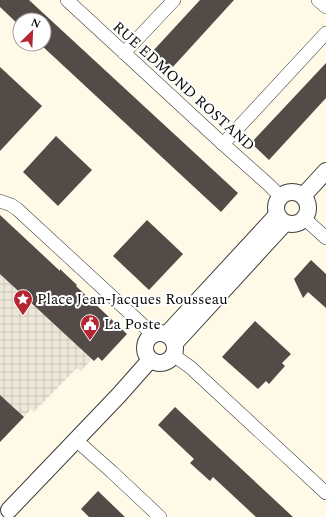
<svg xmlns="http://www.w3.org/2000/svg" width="326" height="517" font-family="Spectral,serif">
  <defs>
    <pattern id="plaza-grid" width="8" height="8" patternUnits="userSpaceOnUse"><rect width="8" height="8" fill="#ece7d9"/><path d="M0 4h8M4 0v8" fill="none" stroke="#c9c5b9"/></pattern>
  </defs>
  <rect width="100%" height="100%" fill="#fffae7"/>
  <polygon fill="url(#plaza-grid)" points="0,273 92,359 81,371 77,368 34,412 31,409 24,417 0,395"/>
  <g fill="#524b47">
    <polygon points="0,0 29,0 238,193 221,212 40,44 44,44 44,20 20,20 20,26 0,7"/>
    <polygon points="200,0 234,0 171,69 152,52"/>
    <polygon points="326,63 326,98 269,160 251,143"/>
    <polygon points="0,67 42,106 0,151"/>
    <polygon points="56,136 92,170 58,206 23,172"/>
    <polygon points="0,215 60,271 60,269 77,285 76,286 127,334 102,361 98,357 94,361 0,274"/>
    <polygon points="147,220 183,254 149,290 113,256"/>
    <polygon points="311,260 326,274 326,308 308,292 303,298 294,279"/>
    <polygon points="255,321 291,354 282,363 285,366 269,384 266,381 258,389 222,357"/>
    <polygon points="0,395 24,417 0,442"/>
    <polygon points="175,407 293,517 256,517 213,477 210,481 190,463 194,459 158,425"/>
    <polygon points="98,491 125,517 89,517 81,509"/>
  </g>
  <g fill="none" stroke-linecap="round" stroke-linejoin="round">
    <g stroke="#3d3d3d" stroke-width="14">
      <g id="minor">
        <polyline points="67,0 223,144 269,185 280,196"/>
        <polyline points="318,0 326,7"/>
        <polyline points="124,53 174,0"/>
        <polyline points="223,144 326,33"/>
        <polyline points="0,201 11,205 17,209 145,327 151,334"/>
        <polyline points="304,218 326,238"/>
        <polyline points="173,355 190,367 326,493"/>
        <polyline points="76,440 112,472 160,517"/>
      </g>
    </g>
    <g stroke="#3d3d3d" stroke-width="18">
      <g id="tertiary">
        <circle cx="292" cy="208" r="16"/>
        <polyline points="303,196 326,171"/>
        <circle cx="160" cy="348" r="15"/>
        <polyline points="167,334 277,215"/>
        <polyline points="175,343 285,223"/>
        <polyline points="9,510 119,395 150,360"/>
      </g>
    </g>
    <use href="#minor" stroke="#fff" stroke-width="13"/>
    <use href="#tertiary" stroke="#fff" stroke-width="16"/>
  </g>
  <defs>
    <g id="sight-pin" transform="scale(1)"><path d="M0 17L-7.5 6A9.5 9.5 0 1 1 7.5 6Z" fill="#b62630" stroke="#fff"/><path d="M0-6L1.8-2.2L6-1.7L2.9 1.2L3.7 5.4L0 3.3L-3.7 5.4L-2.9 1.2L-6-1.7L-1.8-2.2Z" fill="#fff"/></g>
    <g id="civic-pin" transform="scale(1)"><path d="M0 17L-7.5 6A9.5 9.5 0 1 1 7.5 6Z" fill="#b62630" stroke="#fff"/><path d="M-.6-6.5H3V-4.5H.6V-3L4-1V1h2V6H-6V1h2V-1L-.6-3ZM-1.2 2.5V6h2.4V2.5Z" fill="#fff"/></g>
  </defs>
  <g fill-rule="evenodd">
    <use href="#sight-pin" x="23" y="299"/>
    <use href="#civic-pin" x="90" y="324"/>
  </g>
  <g text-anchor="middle" stroke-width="4" stroke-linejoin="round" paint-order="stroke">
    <g font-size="15" fill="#0a0a0a" stroke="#fff">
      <text transform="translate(184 86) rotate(42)" y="5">RUE EDMOND ROSTAND</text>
    </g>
    <g font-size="15" fill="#0a0a0a" stroke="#fff" text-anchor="start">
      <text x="37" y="304">Place Jean-Jacques Rousseau</text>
      <text x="104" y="329">La Poste</text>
    </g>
  </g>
  <g transform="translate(32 32) rotate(24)"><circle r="19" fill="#ffffff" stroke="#9d9d9d"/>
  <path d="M0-3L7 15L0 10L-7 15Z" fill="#b62630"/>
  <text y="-6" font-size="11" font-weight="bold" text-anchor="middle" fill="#0a0a0a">N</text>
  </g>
</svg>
